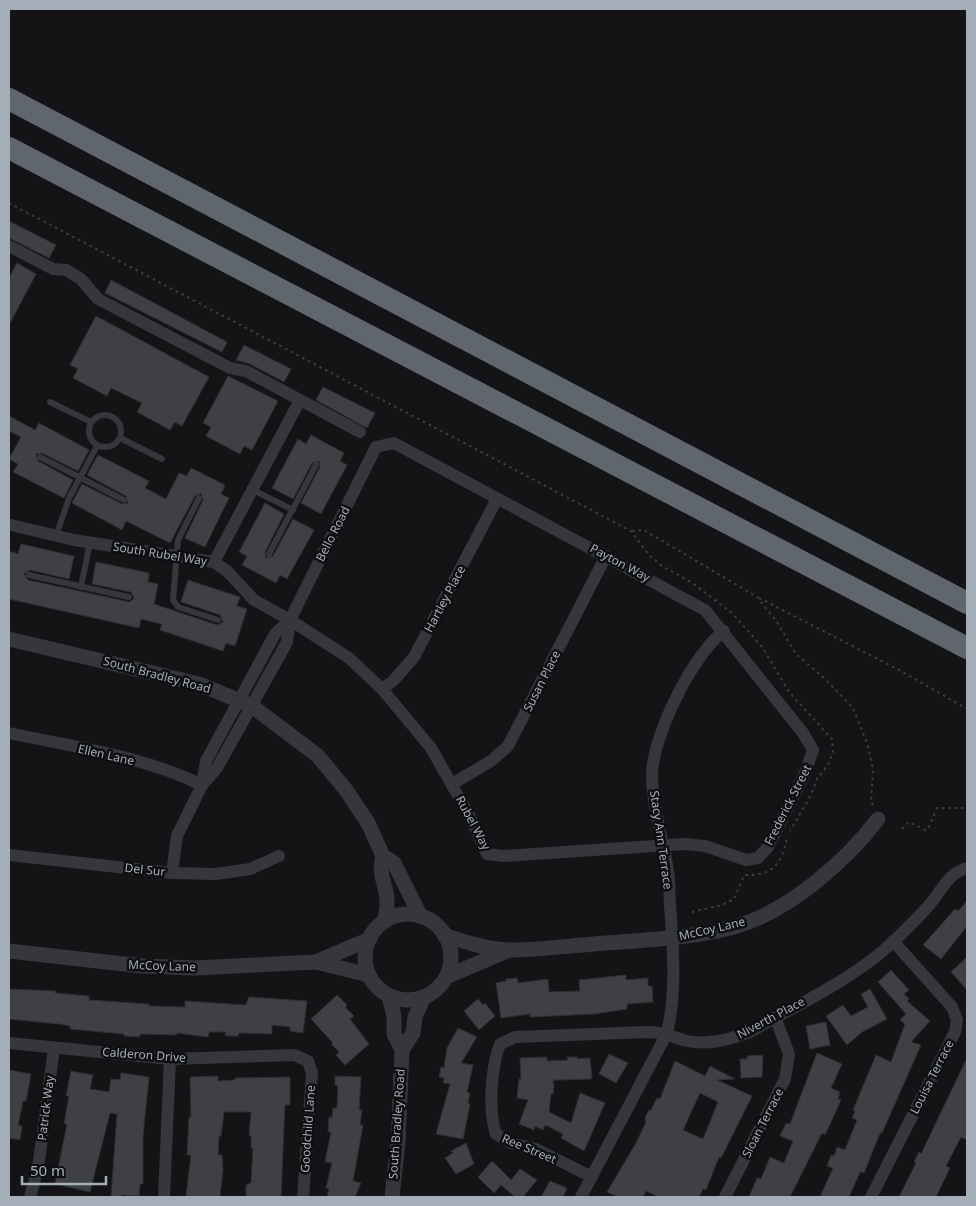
<svg xmlns="http://www.w3.org/2000/svg" width="976" height="1206" font-family="'Noto Sans',sans-serif">
  <rect width="100%" height="100%" fill="#141416"/>
  <g fill="#3e4044" stroke="#2e2f33" fill-rule="evenodd">
    <polygon points="9,221 56,245 49,258 9,238"/>
    <polygon points="17,263 36,274 9,325 9,278"/>
    <polygon points="111,280 227,342 222,352 105,293"/>
    <polygon points="96,316 209,377 182,426 175,422 170,430 137,412 142,403 111,388 107,396 73,378 78,369 70,365"/>
    <polygon points="244,345 291,369 284,382 250,364 236,360"/>
    <polygon points="228,376 278,401 252,450 244,446 240,454 206,436 211,427 203,423"/>
    <polygon points="323,387 375,413 367,428 316,400"/>
    <polygon points="9,416 35,430 39,423 89,450 78,471 42,453 36,454 38,461 73,480 64,498 13,472 18,464 9,459 21,437 9,431"/>
    <polygon points="311,435 344,453 340,461 347,465 321,514 301,503 320,467 319,461 312,463 293,499 272,488 298,439 306,444"/>
    <polygon points="98,455 149,481 145,488 166,499 179,473 187,476 191,468 225,485 221,494 229,498 205,547 185,538 203,500 201,493 195,496 170,543 126,521 122,530 72,503 82,484 122,504 128,503 126,496 87,475"/>
    <polygon points="265,503 284,514 265,552 266,558 273,556 293,519 314,530 287,579 280,575 276,583 242,565 247,556 239,552"/>
    <polygon points="21,544 74,556 69,579 30,570 24,574 28,580 130,602 134,598 131,592 92,584 96,562 149,573 148,582 158,584 154,604 217,625 223,622 220,615 181,602 188,580 240,597 237,606 247,609 235,646 226,643 223,651 160,630 162,624 141,619 139,628 9,599 9,551 18,554"/>
    <polygon points="967,901 967,926 941,959 923,945 955,909 958,911"/>
    <polygon points="967,957 967,990 951,972"/>
    <polygon points="891,970 909,990 904,994 909,999 907,1001 930,1021 911,1042 921,1045 882,1133 880,1133 864,1173 860,1172 849,1197 820,1197 833,1168 827,1166 831,1155 834,1156 837,1147 845,1150 857,1120 852,1118 855,1111 853,1110 876,1055 891,1062 905,1024 900,1020 906,1014 878,982"/>
    <polygon points="626,975 626,980 648,978 648,986 652,986 653,1002 627,1004 627,1009 594,1014 530,1017 530,1014 501,1018 496,983 506,981 506,979 517,978 518,983 548,979 549,992 580,991 579,980"/>
    <polygon points="9,989 56,991 55,993 89,996 89,1000 149,1004 149,1006 185,1007 185,1001 246,1005 249,997 307,1001 303,1033 290,1031 290,1027 272,1025 272,1034 239,1033 238,1036 225,1036 226,1032 209,1032 208,1037 177,1033 177,1035 140,1034 140,1037 124,1036 124,1034 70,1029 70,1026 59,1024 9,1019"/>
    <polygon points="870,989 887,1019 862,1032 847,1045 826,1016 843,1005 851,1016 868,1007 861,994"/>
    <polygon points="337,995 347,1005 345,1007 354,1016 350,1019 369,1044 345,1065 336,1055 339,1052 331,1044 333,1043 311,1019"/>
    <polygon points="478,999 483,1005 485,1003 495,1016 479,1030 464,1011"/>
    <polygon points="826,1022 830,1045 810,1049 806,1026"/>
    <polygon points="458,1028 477,1037 461,1063 473,1065 467,1092 470,1093 468,1103 470,1104 463,1139 436,1134 450,1084 443,1083 444,1078 439,1077 441,1067 444,1068 447,1048"/>
    <polygon points="817,1053 842,1064 831,1088 840,1092 838,1099 841,1100 825,1135 822,1133 790,1197 749,1197 757,1178 761,1179 770,1157 784,1163 793,1141 780,1136 786,1123 790,1124"/>
    <polygon points="609,1054 628,1063 616,1083 599,1074"/>
    <polygon points="763,1055 762,1077 741,1078 740,1059 747,1059 747,1056"/>
    <polygon points="547,1057 547,1061 568,1060 567,1057 577,1057 577,1059 590,1058 592,1079 555,1080 552,1082 554,1083 553,1094 551,1094 549,1112 571,1123 580,1093 605,1103 584,1151 561,1138 563,1134 545,1125 543,1130 535,1126 534,1130 519,1124 528,1100 517,1098 519,1079 521,1079 520,1058"/>
    <polygon points="967,1058 967,1140 961,1137 946,1166 950,1168 936,1197 899,1197 916,1163 914,1162 919,1152 921,1154"/>
    <path d="M 675,1061 L 705,1076 L 710,1066 L 735,1079 L 717,1080 L 752,1096 L 721,1158 L 719,1157 L 706,1190 L 703,1189 L 699,1197 L 659,1197 L 646,1191 L 643,1197 L 618,1197 L 607,1192 L 636,1143 L 646,1122 L 645,1118 L 649,1110 L 651,1110 L 657,1098 L 660,1099 ZM 700,1093 L 718,1102 L 703,1139 L 683,1130 Z"/>
    <polygon points="9,1070 31,1074 26,1101 23,1101 18,1125 22,1126 20,1140 9,1138"/>
    <polygon points="71,1071 93,1075 90,1089 109,1092 111,1079 120,1080 121,1073 149,1077 143,1136 143,1184 140,1184 139,1196 122,1195 122,1197 111,1197 117,1114 110,1113 90,1192 55,1184 67,1124 64,1124 69,1096 66,1096"/>
    <polygon points="218,1076 218,1081 235,1080 235,1078 290,1077 290,1105 285,1105 281,1197 246,1197 246,1185 251,1183 253,1148 251,1148 251,1136 249,1136 251,1112 224,1112 221,1136 219,1136 218,1155 222,1155 223,1170 220,1197 186,1196 191,1155 187,1155 189,1117 191,1117 190,1077"/>
    <polygon points="335,1076 361,1077 359,1110 362,1110 360,1125 363,1125 353,1181 361,1183 355,1197 327,1197 329,1189 326,1188 332,1163 325,1162 331,1132 328,1132 329,1117 332,1118 333,1108 337,1108 338,1086 335,1085"/>
    <polygon points="466,1143 474,1164 456,1174 445,1158 453,1153 451,1151"/>
    <polygon points="492,1161 511,1180 520,1169 537,1180 523,1197 515,1197 501,1185 494,1193 478,1177"/>
    <polygon points="550,1181 567,1188 563,1197 541,1197"/>
  </g>
  <g fill="none" stroke-linecap="round" stroke-linejoin="round">
    <g stroke="#3b3e43" stroke-width="2" stroke-dasharray="2.5 4" stroke-linecap="butt">
      <polyline points="9,203 631,531 649,555 662,566 691,582 732,613 763,648 789,692 832,739 833,752 828,765 817,779 811,795 790,831"/>
      <polyline points="632,531 644,530 757,597 777,622 796,654 824,678 853,708 868,746 873,770 871,801 874,808"/>
      <polyline points="759,598 899,670 967,709"/>
      <polyline points="902,829 909,822 925,830 928,829 937,808 967,808"/>
      <path d="M 692,912 L 722,905 L 734,899 L 744,875 C 773,876 782,864 787,837"/>
    </g>
    <g stroke="#35373c" stroke-width="6">
      <polyline points="50,402 91,422"/>
      <circle cx="105" cy="431" r="16"/>
      <polyline points="120,438 162,459"/>
      <polyline points="40,457 124,500"/>
      <polyline points="251,489 293,510"/>
      <polyline points="199,498 178,540 173,600 178,607 218,620"/>
      <polyline points="56,536 69,498 97,446"/>
      <polyline points="269,554 316,465"/>
      <polyline points="29,575 129,597"/>
      <polyline points="81,587 90,542"/>
    </g>
    <g stroke="#35373c" stroke-width="12">
      <polyline points="9,246 53,269 66,270 81,279 98,299 230,368 246,371 360,432"/>
      <polyline points="11,525 74,540 214,562 227,571 254,600 290,620 349,658 382,689 431,748 469,815 487,854 504,856 684,844 705,846 746,860 758,858 768,847 805,773 813,750 803,733 705,610 394,443 376,447 290,620 287,642 217,768 202,785"/>
      <polyline points="214,562 300,400"/>
      <polyline points="382,689 393,681 414,657 497,499"/>
      <path d="M 9,733 C 73,747 143,756 202,785"/>
      <polyline points="452,784 491,761 508,746 606,556"/>
      <polyline points="9,855 172,873 216,874 250,869 279,856"/>
      <polyline points="172,873 177,836 202,785 206,761 275,634 290,620"/>
      <polyline points="9,1043 170,1059 294,1055 308,1061 312,1073 303,1197"/>
      <path d="M 592,1177 L 536,1149 L 511,1143 L 496,1134 C 488,1110 491,1068 500,1044 L 515,1037 L 648,1032 C 665,1033 668,1035 683,1040 C 706,1046 728,1040 750,1032 C 797,1005 856,978 895,940 C 907,928 919,917 930,904 C 942,890 948,873 967,868"/>
      <polyline points="30,1197 38,1168 54,1048"/>
      <polyline points="164,1197 170,1059"/>
      <path d="M 581,1197 L 667,1033 C 677,990 673,948 670,905 C 669,894 670,882 668,871 C 663,839 652,806 652,774 C 653,735 693,654 724,631"/>
      <polyline points="725,1197 785,1079 789,1054 775,1017"/>
      <polyline points="871,1197 955,1032 957,1020 952,1007 893,941"/>
    </g>
    <g stroke="#35373c" stroke-width="15">
      <polyline points="9,639 199,684 252,706 318,756 346,790 368,823 383,856 394,863 421,917"/>
      <path d="M 383,856 C 377,878 388,884 387,905 C 387,910 385,916 385,921"/>
      <circle cx="408" cy="957" r="43"/>
      <path d="M 444,935 C 465,942 489,950 511,950 C 538,950 567,946 594,944 C 642,940 691,939 737,926 C 789,911 846,861 878,819"/>
      <polyline points="9,951 142,966 195,968 316,962 369,975"/>
      <polyline points="316,962 370,939"/>
      <polyline points="446,977 509,950"/>
      <polyline points="389,996 394,1016 394,1034 402,1050 398,1142 392,1197"/>
      <polyline points="402,1050 413,1033 415,1017 424,997"/>
    </g>
    <g stroke="#60666d" stroke-width="22">
      <polyline points="9,99 967,603"/>
      <polyline points="9,148 967,648"/>
    </g>
  </g>
  <g text-anchor="middle" stroke-width="5" stroke-linejoin="round" paint-order="stroke">
    <g font-size="12" fill="#a4aeb8" stroke="#0f0f11">
      <text transform="translate(333 534) rotate(-63)" y="4">Bello Road</text>
      <text transform="translate(160 554) rotate(9)" y="4">South Rubel Way</text>
      <text transform="translate(620 563) rotate(28)" y="4">Payton Way</text>
      <text transform="translate(445 599) rotate(-62)" y="4">Hartley Place</text>
      <text transform="translate(157 675) rotate(15)" y="4">South Bradley Road</text>
      <text transform="translate(542 681) rotate(-63)" y="4">Susan Place</text>
      <text transform="translate(106 755) rotate(13)" y="4">Ellen Lane</text>
      <text transform="translate(788 805) rotate(-63)" y="4">Frederick Street</text>
      <text transform="translate(473 823) rotate(62)" y="4">Rubel Way</text>
      <text transform="translate(661 840) rotate(82)" y="4">Stacy Ann Terrace</text>
      <text transform="translate(145 870) rotate(6)" y="4">Del Sur</text>
      <text transform="translate(712 929) rotate(-13)" y="4">McCoy Lane</text>
      <text transform="translate(162 966) rotate(2)" y="4">McCoy Lane</text>
      <text transform="translate(771 1018) rotate(-28)" y="4">Niverth Place</text>
      <text transform="translate(144 1055) rotate(4)" y="4">Calderon Drive</text>
      <text transform="translate(932 1077) rotate(-63)" y="4">Louisa Terrace</text>
      <text transform="translate(46 1108) rotate(-83)" y="4">Patrick Way</text>
      <text transform="translate(763 1123) rotate(-63)" y="4">Sloan Terrace</text>
      <text transform="translate(397 1124) rotate(-86)" y="4">South Bradley Road</text>
      <text transform="translate(308 1129) rotate(-86)" y="4">Goodchild Lane</text>
      <text transform="translate(529 1149) rotate(23)" y="4">Ree Street</text>
    </g>
  </g>
  <rect width="976" height="1206" fill="none" stroke="#a4aeb8" stroke-width="20"/>
  <path d="M22 1176v8h84v-8" fill="none" stroke="#a4aeb8" stroke-width="2.5"/>
  <text x="30" y="1176" font-size="15" fill="#a4aeb8" stroke="#0f0f11" stroke-width="4" paint-order="stroke">50 m</text>
</svg>
